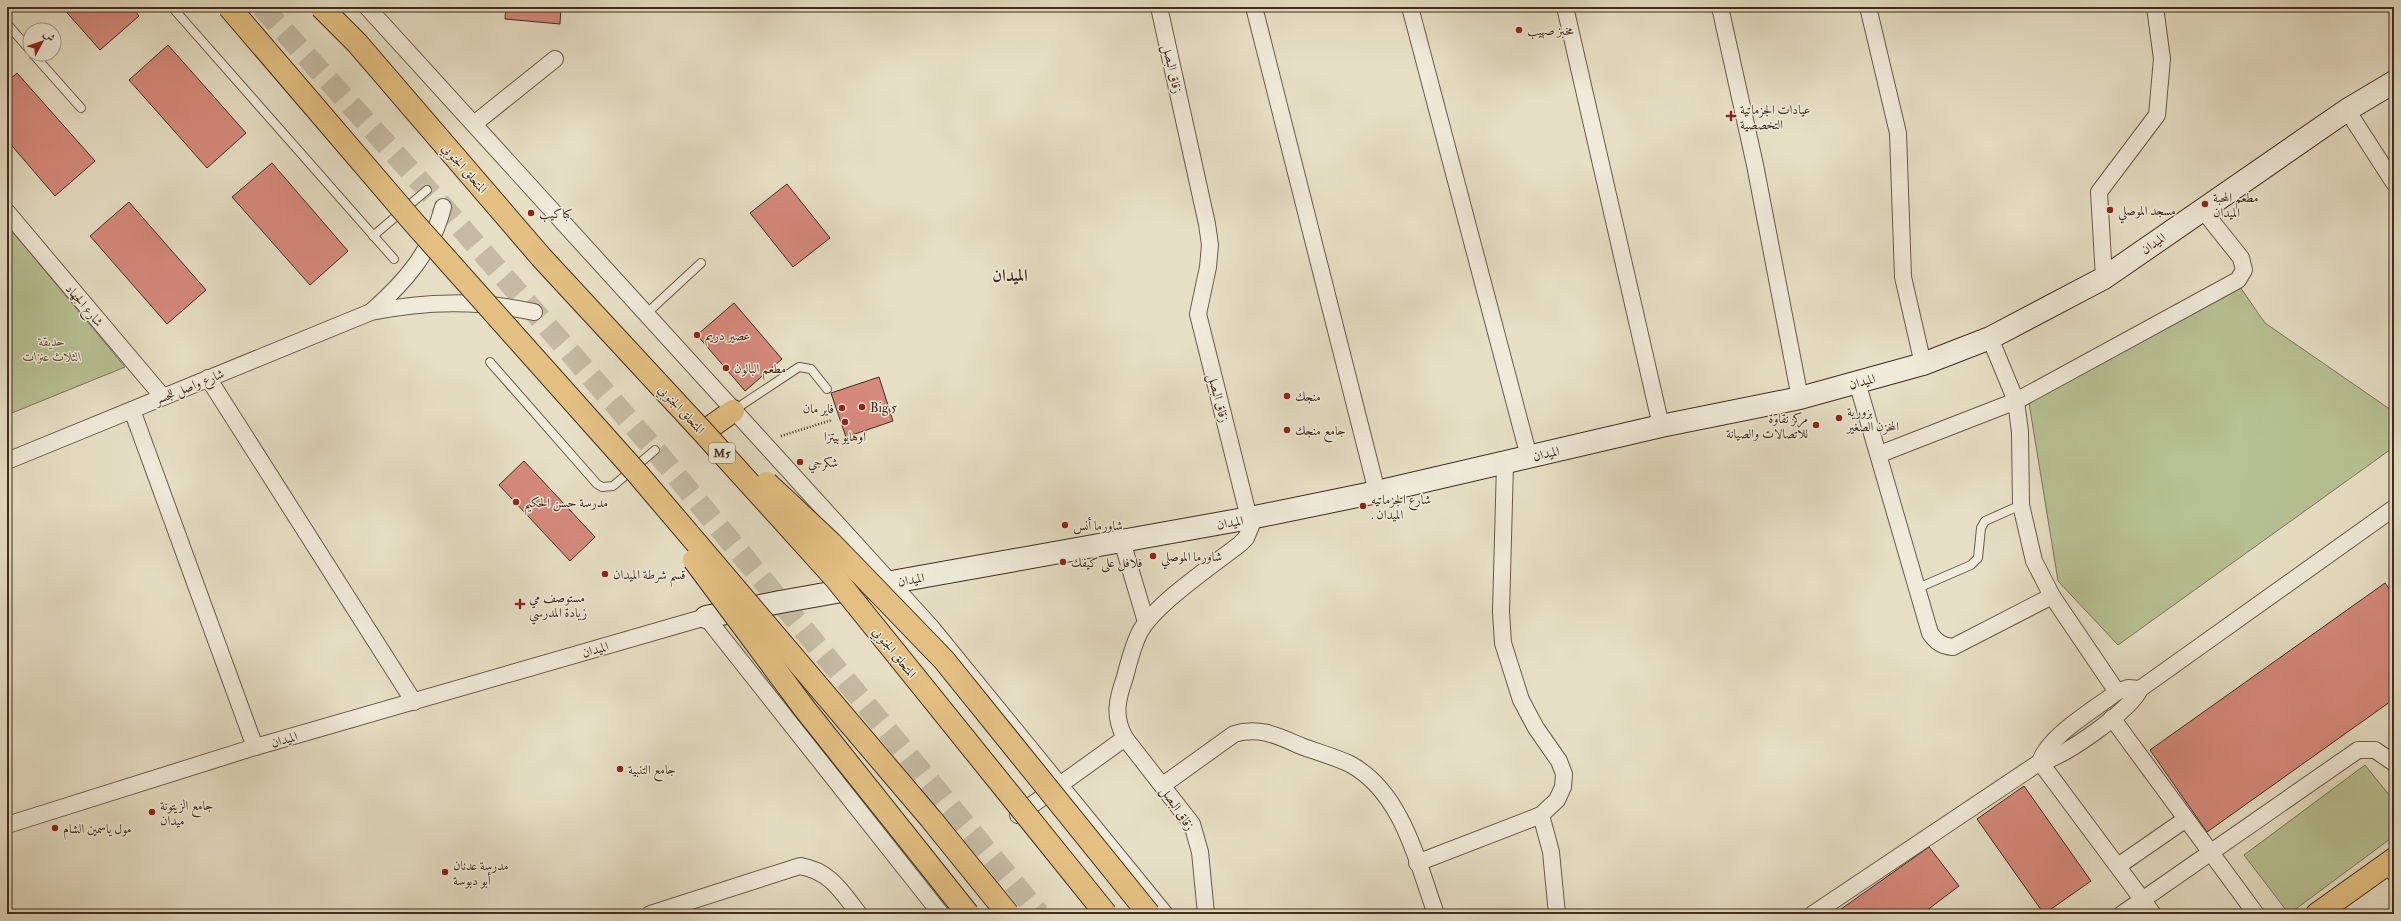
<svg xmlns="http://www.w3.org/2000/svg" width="2401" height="921" font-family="'IM FELL Double Pica',Amiri,serif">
  <rect width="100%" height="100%" fill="#e6dfc5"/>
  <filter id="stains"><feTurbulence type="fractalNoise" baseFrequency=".005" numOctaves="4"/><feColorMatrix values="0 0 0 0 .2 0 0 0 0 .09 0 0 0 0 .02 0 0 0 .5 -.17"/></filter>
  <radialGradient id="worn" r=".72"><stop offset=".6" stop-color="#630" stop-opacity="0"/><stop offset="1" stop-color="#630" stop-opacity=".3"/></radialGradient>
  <g fill="#b7c193" stroke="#7b7758">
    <polygon points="7,225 125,367 7,415"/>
    <polygon points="2238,284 2265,323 2394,412 2394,447 2118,645 2058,581 2029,403"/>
    <polygon points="2365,765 2394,801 2394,836 2289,914 2244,855"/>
  </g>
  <g fill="#d68a7d" stroke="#3f2d1e">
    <polygon points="62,7 132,7 139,16 100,50"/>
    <polygon points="506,7 561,7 560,24 505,19"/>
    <polygon points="168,45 246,133 207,168 129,80"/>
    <polygon points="17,73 95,161 55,196 7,140 7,82"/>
    <polygon points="272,163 348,251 310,285 232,197"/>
    <polygon points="787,184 830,238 793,267 750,213"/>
    <polygon points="129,202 206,290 167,324 90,236"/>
    <polygon points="734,303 782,359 745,391 697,335"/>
    <polygon points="879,377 893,421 846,437 831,393"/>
    <polygon points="524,461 595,537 570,561 499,485"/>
    <polygon points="2385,583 2394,595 2394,699 2207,832 2150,750"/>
    <polygon points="2024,786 2091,881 2044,914 1977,819"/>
    <polygon points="1929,847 1959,886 1922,914 1834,914"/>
  </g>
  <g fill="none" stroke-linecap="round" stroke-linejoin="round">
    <polyline stroke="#c5bba4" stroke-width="22" stroke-dasharray="22 11" stroke-linecap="butt" points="262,7 443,207 655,450 1039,914"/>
    <g stroke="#695a48" stroke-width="10">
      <g id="lane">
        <polyline points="172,7 394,259"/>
        <polyline points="7,24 30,50"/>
        <polyline points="33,54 81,108"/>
        <polyline points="373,236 427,190"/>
        <polyline points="646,314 701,263"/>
        <polyline points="490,362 597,484 602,487 613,486 655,450"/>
        <polyline points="734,410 799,367 811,369 827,389"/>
        <polyline points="1918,588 1971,565 1978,558 1981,528 1985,521 2021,505"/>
        <polyline points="2384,867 2394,879"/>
      </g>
    </g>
    <g stroke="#695a48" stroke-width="18">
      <g id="street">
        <polyline points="367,7 931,627 1165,914"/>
        <path d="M 1159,7 L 1207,224 L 1210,245 L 1208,267 L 1198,314 L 1251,526 L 1246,538 L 1240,544 C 1213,565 1157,603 1141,630 C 1133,644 1129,662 1125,677 C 1117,700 1113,716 1125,738 L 1192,824 L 1200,852 L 1206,914"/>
        <polyline points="1254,7 1377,492"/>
        <polyline points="1410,7 1529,457"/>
        <polyline points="1565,7 1661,426"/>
        <polyline points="1720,7 1755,165 1800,398"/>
        <polyline points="1868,7 1898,133 1903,277 1923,364"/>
        <polyline points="2347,110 2394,183"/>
        <polyline points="474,124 555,59"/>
        <polyline points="7,212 163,397"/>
        <polyline points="2104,278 2099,192 2157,115 2162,59 2155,7"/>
        <path d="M 372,311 C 405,282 432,251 443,207"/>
        <polyline points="1990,338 2016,401 2020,432 2021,505 2034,561 2052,596 2117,692"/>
        <polyline points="208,378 414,702"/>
        <path d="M 1857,382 L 1930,633 C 1936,642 1942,646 1953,647 L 2052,596"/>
        <polyline points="132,410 255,747"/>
        <polyline points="1880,454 2016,401 2238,280 2244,270 2241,258 2202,209"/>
        <path d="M 7,461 L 371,312 C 427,301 478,300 534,312"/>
        <polyline points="1122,541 1146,622"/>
        <polyline points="2112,718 2256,914"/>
        <polyline points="2040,762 2153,914"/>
        <path d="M 2040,762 C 2048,736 2095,709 2117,692 L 2128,688 L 2140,689"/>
        <path d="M 1163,785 L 1234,734 C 1259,726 1278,736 1301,746 C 1317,752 1335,757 1350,764 C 1403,793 1417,862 1436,914"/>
        <polyline points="1018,815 1125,738"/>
        <polyline points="1541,815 1551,852 1557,914"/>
        <polyline points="7,825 255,747 706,617 941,914"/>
        <polyline points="1417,863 1541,815 1557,800 1563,787 1564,774 1559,761 1536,728 1521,700 1503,643 1501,612 1505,464"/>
        <polyline points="2118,866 2186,819"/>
        <path d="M 650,914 L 800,866 C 830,871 841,891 859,914"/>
        <path d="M 1813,914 L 2040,762 C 2062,759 2132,709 2140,689 L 2394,508"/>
        <polyline points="2122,914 2358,750 2375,750 2394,763"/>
      </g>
    </g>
    <g stroke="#3f2d1e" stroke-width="24">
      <polyline id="secondary" points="706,617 780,602 1250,518 1377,492 1661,426 1800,398 1923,364 1990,338 2104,278 2347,110 2394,82"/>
    </g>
    <g stroke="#3f2d1e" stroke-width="24">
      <g id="primary">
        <polyline points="709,428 733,411"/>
        <polyline points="2317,914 2394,859"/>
      </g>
    </g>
    <polyline stroke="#3f2d1e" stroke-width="2.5" stroke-dasharray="1 2" stroke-linecap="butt" points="781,436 832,420"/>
    <use href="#lane" stroke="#efead9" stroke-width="8"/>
    <use href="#street" stroke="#efead9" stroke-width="16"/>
    <use href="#secondary" stroke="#efead9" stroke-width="22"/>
    <use href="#primary" stroke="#e3c082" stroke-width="22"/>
    <g stroke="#3f2d1e" stroke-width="24" stroke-linecap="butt">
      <g id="highway-bridge">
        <polyline points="229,7 414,223 636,472 931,819 1008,914"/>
        <polyline points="321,7 357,43 541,257 703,432 836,579 1106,914"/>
        <polyline points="767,483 831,543 944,660 1149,914"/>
        <polyline points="694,560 804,708 968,914"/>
      </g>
    </g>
    <use href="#highway-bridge" stroke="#e3c082" stroke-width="22"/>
  </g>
  <g fill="#8f2418" stroke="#efead9" stroke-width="1.5">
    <circle cx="1519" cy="30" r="4"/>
    <path d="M1729 110h4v4h4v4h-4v4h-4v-4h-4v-4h4z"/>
    <circle cx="2205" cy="204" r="4"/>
    <circle cx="2110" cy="210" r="4"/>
    <circle cx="531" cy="213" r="4"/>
    <circle cx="697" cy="335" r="4"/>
    <circle cx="726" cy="368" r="4"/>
    <circle cx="1287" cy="396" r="4"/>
    <circle cx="862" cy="407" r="4"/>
    <circle cx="842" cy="408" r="4"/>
    <circle cx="1839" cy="418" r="4"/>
    <circle cx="845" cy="422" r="4"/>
    <circle cx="1816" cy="425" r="4"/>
    <circle cx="1287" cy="430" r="4"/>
    <circle cx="800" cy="462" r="4"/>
    <circle cx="516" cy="502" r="4"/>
    <circle cx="1363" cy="506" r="4"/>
    <circle cx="1065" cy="525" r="4"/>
    <circle cx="1153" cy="556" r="4"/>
    <circle cx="1063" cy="562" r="4"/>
    <circle cx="605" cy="574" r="4"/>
    <path d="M518 598h4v4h4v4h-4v4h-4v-4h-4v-4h4z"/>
    <circle cx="620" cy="769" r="4"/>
    <circle cx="152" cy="812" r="4"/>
    <circle cx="55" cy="828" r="4"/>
    <circle cx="445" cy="872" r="4"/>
  </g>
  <g text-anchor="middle" stroke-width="3" stroke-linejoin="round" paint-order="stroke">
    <rect fill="#efead9" stroke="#746656" stroke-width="1" x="709" y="443" width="26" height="20" rx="3"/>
    <g font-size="12" font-weight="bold" fill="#3f2d1e">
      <text x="722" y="457">M5</text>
    </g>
    <g font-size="13" fill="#3f2d1e" stroke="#efead9" text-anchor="start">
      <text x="1527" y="35">مخبز صهيب</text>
      <text x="1740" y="114">عيادات الجزماتية<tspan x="1740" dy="15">التخصصية</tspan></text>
      <text x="2213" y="202">مطعم المحبة<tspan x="2213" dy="15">الميدان</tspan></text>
      <text x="2118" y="215">مسجد الموصلي</text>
      <text x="539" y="218">كباكيب</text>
      <text x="705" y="340">عصير دريم</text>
      <text x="734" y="373">مطعم البالون</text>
      <text x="1295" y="401">منجك</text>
      <text x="870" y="412">Big 5</text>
      <text x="834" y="413" text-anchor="end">فاير مان</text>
      <text x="1847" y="416">بزورية<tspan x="1847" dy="15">المخزن الصغير</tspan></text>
      <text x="1808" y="423" text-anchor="end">مركز نقاوة<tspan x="1808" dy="15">للاتصالات والصيانة</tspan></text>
      <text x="1295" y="435">جامع منجك</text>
      <text x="845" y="441" text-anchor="middle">اوهايو بيتزا</text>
      <text x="808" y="467">شكرجي</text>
      <text x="1371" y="504">شارع الجزماتيه<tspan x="1371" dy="15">. الميدان</tspan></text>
      <text x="524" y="507">مدرسة حسن الحكيم</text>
      <text x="1073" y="530">شاورما أنس</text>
      <text x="1161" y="561">شاورما الموصلي</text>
      <text x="1071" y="567">فلافل على كيفك</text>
      <text x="613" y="579">قسم شرطة الميدان</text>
      <text x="529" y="602">مستوصف مي<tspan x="529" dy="15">زيادة المدرسي</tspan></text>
      <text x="628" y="774">جامع التنبية</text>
      <text x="160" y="810">جامع الزيتونة<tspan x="160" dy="15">ميدان</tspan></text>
      <text x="63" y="833">مول ياسمين الشام</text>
      <text x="453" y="870">مدرسة عدنان<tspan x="453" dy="15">أبو دبوسة</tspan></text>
    </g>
    <g font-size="13" fill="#3f2d1e" stroke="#efead9">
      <text transform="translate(1173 69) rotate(77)" y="5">زقاق البصل</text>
      <text transform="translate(465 168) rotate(49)" y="5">المتحلق الجنوبي</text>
      <text transform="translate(2153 243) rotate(-35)" y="5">الميدان</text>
      <text transform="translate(85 305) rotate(50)" y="5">شارع الجهاد</text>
      <text transform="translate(1862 381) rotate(-15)" y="5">الميدان</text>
      <text transform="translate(189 386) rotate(-22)" y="5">شارع واصل للجسر</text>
      <text transform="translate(1219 398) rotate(75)" y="5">زقاق البصل</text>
      <text transform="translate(682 409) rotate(47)" y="5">المتحلق الجنوبي</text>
      <text transform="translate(1546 453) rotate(-13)" y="5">الميدان</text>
      <text transform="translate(1230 522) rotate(-10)" y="5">الميدان</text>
      <text transform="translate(911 579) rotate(-10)" y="5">الميدان</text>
      <text transform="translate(595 649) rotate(-16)" y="5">الميدان</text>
      <text transform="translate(895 652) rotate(51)" y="5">المتحلق الجنوبي</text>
      <text transform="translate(284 739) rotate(-16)" y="5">الميدان</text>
      <text transform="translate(1178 808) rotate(56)" y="5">زقاق البصل</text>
    </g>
    <g font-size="13" font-style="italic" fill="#574b35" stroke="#efead9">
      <text x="52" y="346">حديقة<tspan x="52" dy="15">الثلاث عنزات</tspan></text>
    </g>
    <g font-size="17" font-weight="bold" fill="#3f2d1e" stroke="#efead9">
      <text x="1010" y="281">الميدان</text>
    </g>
  </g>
  <rect width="2401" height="921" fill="none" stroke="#e6dfc5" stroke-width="24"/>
  <rect x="8" y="8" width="2385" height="905" fill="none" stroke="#3f2d1e" stroke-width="2"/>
  <rect x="12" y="12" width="2377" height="897" fill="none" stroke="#3f2d1e"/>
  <g transform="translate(42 42) rotate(50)"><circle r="19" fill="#efead9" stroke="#a99e8e"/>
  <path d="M0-3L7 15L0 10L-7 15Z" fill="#8f2418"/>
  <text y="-6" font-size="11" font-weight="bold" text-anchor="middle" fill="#3f2d1e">ش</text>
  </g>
  <rect width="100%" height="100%" filter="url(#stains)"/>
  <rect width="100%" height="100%" fill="url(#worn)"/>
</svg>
